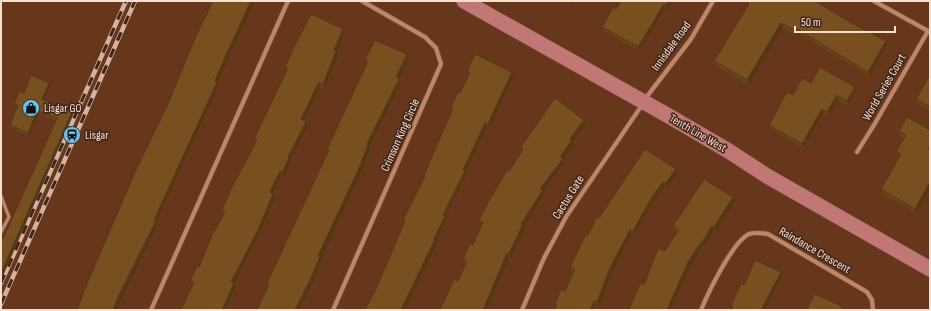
<svg xmlns="http://www.w3.org/2000/svg" width="931" height="311" font-family="'Sofia Sans Condensed',sans-serif">
  <rect width="100%" height="100%" fill="#67371b"/>
  <g fill="none" stroke-linecap="round" stroke-linejoin="round">
    <g stroke="#7c523a" stroke-width="4.5">
      <polyline id="lane" points="1,196 9,217 1,232"/>
    </g>
    <g stroke="#7c523a" stroke-width="5.5">
      <g id="street">
        <polyline points="874,1 930,32"/>
        <polyline points="645,99 691,39 713,1"/>
        <polyline points="857,152 874,125 928,31"/>
        <polyline points="151,310 288,1"/>
        <polyline points="333,310 441,64 436,48 425,37 362,1"/>
        <polyline points="522,310 544,258 566,217 642,105"/>
        <path d="M 701,310 C 708,293 733,241 749,234 C 755,232 762,233 768,234 L 867,292 L 872,300 L 873,310"/>
      </g>
    </g>
    <g stroke="#7c523a" stroke-width="16">
      <polyline id="secondary" points="464,1 667,115 727,150 767,176 930,269"/>
    </g>
    <use href="#lane" stroke="#bf876a" stroke-width="3"/>
    <use href="#street" stroke="#bf876a" stroke-width="4"/>
    <use href="#secondary" stroke="#c17776" stroke-width="15"/>
    <g stroke="#d5b19f" stroke-width="4.5">
      <g id="rail">
        <polyline points="1,283 126,1"/>
        <polyline points="1,304 135,1"/>
      </g>
    </g>
    <use href="#rail" stroke="#3c261a" stroke-width="3" stroke-dasharray="9" stroke-linecap="butt"/>
  </g>
  <g fill="#67451b">
    <polygon points="564,1 571,1 569,4"/>
    <polygon points="673,1 668,10 666,8 639,51 604,31 602,27 616,9"/>
    <polygon points="747,3 887,45 870,76 799,34 797,36 783,27 749,85 715,65 714,61 748,5"/>
    <polygon points="343,29 345,33 337,52 338,55 324,89 320,87 304,121 306,122 308,126 290,160 291,162 284,177 281,176 273,194 275,198 259,234 234,284 235,288 226,310 181,310 193,285 190,281 199,267 223,214 222,210 255,142 254,139 286,71 285,67"/>
    <polygon points="407,54 409,59 399,79 401,83 369,147 370,149 361,173 321,260 321,262 312,285 268,287 267,283 328,151 327,149 367,64 365,60"/>
    <polygon points="467,71 514,76 489,129 487,127 465,172 466,176 445,218 446,220 436,242 437,244 405,310 376,289 404,223 403,220 425,177 424,175 452,111 451,107 460,93 469,74"/>
    <polygon points="930,75 930,111 918,104 916,99"/>
    <polygon points="811,83 856,91 848,105 838,100 829,116 823,113 804,148 771,129 769,125 793,95"/>
    <polygon points="50,86 44,100 73,115 1,280 1,243 56,121 39,114 29,136 11,128 10,125 17,108 15,107 14,104"/>
    <polygon points="907,117 916,213 883,194 881,189 899,157 898,156 896,152 904,138 900,136 899,131"/>
    <polygon points="586,124 573,142 574,145 563,160 564,163 543,191 544,195 524,227 524,229 511,259 509,258 487,310 440,310 458,281 465,264 463,259 473,245 481,225 481,224 479,220 509,171 521,152 520,148"/>
    <polygon points="677,173 667,188 665,187 653,202 634,236 632,234 612,273 599,307 596,305 594,310 554,310 556,307 555,304 565,291 573,272 572,271 570,267 588,235 599,218"/>
    <polygon points="733,197 735,201 716,232 714,231 704,248 702,247 690,267 671,310 629,310 644,285 677,232 675,230 673,226"/>
  </g>
  <g fill="#543816">
    <polygon points="251,1 255,1 228,59 217,84 218,87 156,222 157,225 121,300 117,310 113,310 119,295 154,220 226,55"/>
    <polygon points="669,1 673,1 668,10 666,5"/>
    <polygon points="664,4 666,8 639,51 638,47"/>
    <polygon points="781,23 783,27 749,85 747,80"/>
    <polygon points="343,29 345,33 337,52 338,55 324,89 323,84 334,50"/>
    <polygon points="797,29 799,34 797,36 796,31"/>
    <polygon points="886,41 887,45 870,76 868,72"/>
    <polygon points="407,54 409,59 399,79 401,83 369,147 370,149 361,173 321,260 321,262 312,285 299,310 295,310 367,144"/>
    <polygon points="512,72 514,76 489,129 488,124"/>
    <polygon points="319,82 320,87 302,124 301,119"/>
    <polygon points="49,83 50,86 43,102 42,99"/>
    <polygon points="855,87 856,91 848,105 847,101"/>
    <polygon points="837,95 838,100 829,116 827,112"/>
    <polygon points="822,109 823,113 804,148 802,144"/>
    <polygon points="37,111 39,114 29,136 28,133"/>
    <polygon points="72,112 73,115 1,280 1,273"/>
    <polygon points="584,120 586,124 573,142 574,145 563,160 564,163 543,191 544,195 524,227 524,229 511,259 509,254 521,224 540,189 560,157 570,139"/>
    <polygon points="306,122 308,126 290,160 291,162 284,177 282,173 288,157"/>
    <polygon points="485,123 487,127 465,172 466,176 445,218 446,220 436,242 437,244 405,310 401,310 434,239 443,215 463,170"/>
    <polygon points="676,169 677,173 667,188 665,184"/>
    <polygon points="280,171 281,176 271,197 270,192"/>
    <polygon points="663,182 665,187 653,202 634,236 633,231 652,197"/>
    <polygon points="930,182 930,189 916,213 915,209"/>
    <polygon points="273,194 275,198 259,234 234,284 235,288 226,310 222,310 231,282"/>
    <polygon points="733,197 735,201 716,232 714,227"/>
    <polygon points="712,226 714,231 704,248 702,243"/>
    <polygon points="630,230 632,234 612,273 599,307 597,302 610,268"/>
    <polygon points="701,242 702,247 690,267 671,310 667,310 688,262"/>
    <polygon points="507,253 509,258 487,310 483,310"/>
    <polygon points="781,272 782,276 765,310 761,310"/>
    <polygon points="594,301 596,305 594,310 590,310"/>
  </g>
  <g fill="#78501f" stroke="#543816">
    <polygon points="213,1 251,1 226,55 215,81 217,82 154,220 156,221 119,295 113,310 77,310 86,286 135,172 167,106 196,36"/>
    <polygon points="621,1 669,1 666,5 664,4 638,47 602,27 613,7 616,9"/>
    <polygon points="749,1 815,1 850,22 886,41 868,72 797,29 796,31 781,23 747,80 714,61 749,4 747,3"/>
    <polygon points="311,14 343,29 334,50 336,51 323,84 319,82 301,119 306,122 288,157 289,158 282,173 280,171 270,192 273,194 258,230 231,282 234,283 222,310 181,310 194,282 190,281 197,266 199,267 214,230 215,231 225,211 222,210 230,191 257,140 254,139 288,68 285,67 293,49"/>
    <polygon points="375,40 407,54 396,77 399,79 367,144 368,145 359,168 318,256 320,257 310,280 295,310 257,310 269,284 267,283 329,150 327,149 368,61 365,60"/>
    <polygon points="475,54 512,72 488,124 485,123 463,170 465,171 443,215 445,216 434,239 435,239 401,310 365,310 376,289 405,221 403,220 425,176 424,175 453,108 451,107 458,92 460,93 470,72 467,71"/>
    <polygon points="820,67 855,87 847,101 837,95 827,112 822,109 802,144 769,125 787,92 793,95 802,78 811,83"/>
    <polygon points="31,75 49,83 42,99 72,112 1,273 1,243 57,118 37,111 28,133 10,125 18,105 14,104 19,91 24,93"/>
    <polygon points="930,75 930,107 916,99"/>
    <polygon points="555,98 584,120 570,139 572,140 560,157 563,159 540,189 543,190 521,224 523,224 509,254 507,253 483,310 440,310 454,279 458,281 467,261 463,259 470,243 473,245 483,222 479,220 485,208 507,170 509,171 523,150 520,148"/>
    <polygon points="907,117 930,130 930,146 928,149 930,150 930,173 929,174 930,175 930,182 915,209 881,189 901,154 896,152 906,135 899,131"/>
    <polygon points="645,149 676,169 665,184 663,182 652,197 633,231 630,230 610,268 597,302 594,301 590,310 554,310 557,305 555,304 561,289 565,291 575,269 570,267 586,234 588,235 597,217 599,218"/>
    <polygon points="704,179 733,197 714,227 712,226 702,243 701,242 688,262 667,310 629,310 640,283 644,285 658,248 665,251 679,229 673,226"/>
    <polygon points="755,260 781,272 761,310 732,310 733,307 731,306 741,283 744,285"/>
    <polygon points="814,294 842,306 840,310 807,310"/>
  </g>
  <defs>
    <g id="shop-disc" transform="scale(0.9)"><circle r="9.5" fill="#65c5ee" stroke="#3c261a"/><path d="M-5-2.5h2.3a2.7 3.5 0 0 1 5.4 0H5L5.5 6h-11ZM-1.5-2.5h3a1.5 2.3 0 0 0-3 0Z" fill="#111"/></g>
    <g id="station-disc" transform="scale(0.9)"><circle r="9.5" fill="#65c5ee" stroke="#3c261a"/><path d="M-3-6H3Q5-6 5-4V2Q5 4 3 4L4.5 6H3L1.5 4h-3L-3 6H-4.5L-3 4Q-5 4-5 2V-4Q-5-6-3-6ZM-3.5-4v3h7v-3ZM-3.5 1v1.5H-2V1ZM2 1v1.5H3.5V1Z" fill="#111"/></g>
  </defs>
  <g fill-rule="evenodd">
    <use href="#shop-disc" x="31" y="108"/>
    <use href="#station-disc" x="72" y="135"/>
  </g>
  <g text-anchor="middle" stroke-width="3" stroke-linejoin="round" paint-order="stroke">
    <g font-size="12" fill="#fddecf" stroke="#3c261a">
      <text transform="translate(671 46) rotate(-54)" y="4">Innisdale Road</text>
      <text transform="translate(884 87) rotate(-60)" y="4">World Series Court</text>
      <text transform="translate(698 133) rotate(30)" y="4">Tenth Line West</text>
      <text transform="translate(400 135) rotate(-66)" y="4">Crimson King Circle</text>
      <text transform="translate(568 197) rotate(-58)" y="4">Cactus Gate</text>
      <text transform="translate(815 250) rotate(30)" y="4">Raindance Crescent</text>
    </g>
    <g font-size="12" fill="#fddecf" stroke="#3c261a" text-anchor="start">
      <text x="44" y="112">Lisgar GO</text>
      <text x="85" y="139">Lisgar</text>
    </g>
  </g>
  <rect width="931" height="311" fill="none" stroke="#fddecf" stroke-width="4"/>
  <path d="M795 26v6h100v-6" fill="none" stroke="#fddecf" stroke-width="2"/>
  <text x="801" y="26" font-size="12" fill="#fddecf" stroke="#3c261a" stroke-width="3" paint-order="stroke">50 m</text>
</svg>
